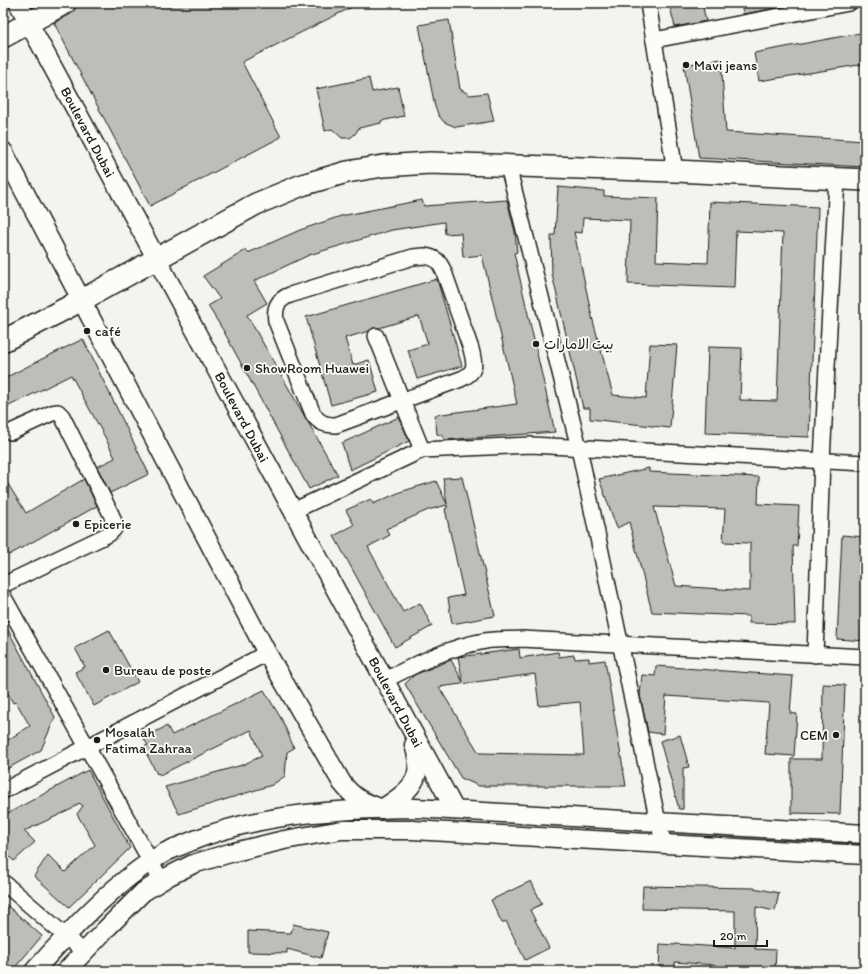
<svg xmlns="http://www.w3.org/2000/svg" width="868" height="974" font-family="Itim,'Playpen Sans Arabic',sans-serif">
  <rect width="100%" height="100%" fill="#f4f3ee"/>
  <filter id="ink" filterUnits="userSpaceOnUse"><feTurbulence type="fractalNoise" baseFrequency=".025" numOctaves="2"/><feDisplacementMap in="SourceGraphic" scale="8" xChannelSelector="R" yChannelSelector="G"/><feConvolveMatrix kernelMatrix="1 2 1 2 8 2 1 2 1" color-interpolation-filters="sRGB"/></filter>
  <g filter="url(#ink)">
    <g fill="#bebdba" stroke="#1c1c1c" fill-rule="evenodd">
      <polygon points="84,3 360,3 242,62 281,137 150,206 54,23 71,14 76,7"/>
      <polygon points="669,3 702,3 706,21 675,27"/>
      <polygon points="741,3 787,3 787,6 743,14"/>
      <polygon points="449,20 460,89 470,95 487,93 494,121 456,127 444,122 439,116 435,107 419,25"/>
      <polygon points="865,32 865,64 759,81 754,53"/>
      <polygon points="721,59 726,132 865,141 865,167 699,158 684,65"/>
      <polygon points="369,78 372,92 398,87 404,116 381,121 381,123 359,128 355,134 350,138 342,138 332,129 325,131 316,89"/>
      <polygon points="558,187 604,191 604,196 658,198 656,261 708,263 710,202 818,207 809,437 705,433 708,347 742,348 740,400 777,401 783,233 736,231 734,288 628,284 630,220 583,218 582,233 574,232 592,317 613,395 646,398 650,344 677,345 670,428 590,419 590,408 583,408 552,274 551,235 555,235"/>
      <polygon points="422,200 424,206 507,200 515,232 517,252 514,253 555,432 444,440 443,436 437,434 435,415 517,404 482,255 463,257 461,233 445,234 444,222 392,230 309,255 254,281 267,303 247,315 338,475 309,489 223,330 208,306 220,299 203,276 246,250 248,253 300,230 341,216"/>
      <polygon points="437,279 462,366 417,379 408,350 428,344 419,316 379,328 373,328 369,331 345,338 353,365 369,360 378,392 331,405 306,317"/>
      <polygon points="83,339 149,474 110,493 97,467 115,458 106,439 71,375 3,409 3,379 40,360"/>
      <polygon points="399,417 409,441 350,470 342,443"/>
      <path d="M 649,468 L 649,472 L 759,477 L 758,504 L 799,506 L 797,546 L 793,546 L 795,624 L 749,623 L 749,616 L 652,612 L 629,522 L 617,528 L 599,479 ZM 654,507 L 725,509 L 723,542 L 750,543 L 750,591 L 676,586 Z"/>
      <polygon points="3,476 26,513 84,479 97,506 9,555 3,543"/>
      <polygon points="462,477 495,616 452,624 448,598 464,595 445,509 447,508 447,505 428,510 386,529 390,535 368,547 403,612 420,603 432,626 395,647 334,536 354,525 346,510 371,499 373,504 400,492 436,481 447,504 443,478"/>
      <polygon points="842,535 865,537 865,641 837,639"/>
      <polygon points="3,621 55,717 41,750 3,771 3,743 30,726 16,702 13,703 3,684"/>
      <polygon points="109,630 138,682 94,706 75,672 85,667 75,648"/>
      <path d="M 519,649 L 520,658 L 558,652 L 559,657 L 574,655 L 575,659 L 589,658 L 589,662 L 605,660 L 626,786 L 479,786 L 461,778 L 405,684 L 414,675 L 451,660 L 463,682 L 458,657 ZM 535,674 L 539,706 L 580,702 L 584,755 L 479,753 L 439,687 Z"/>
      <polygon points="656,666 793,676 790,713 797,714 794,756 765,754 769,703 666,696 663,734 648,732 640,695 642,675 655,676"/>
      <polygon points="823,684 845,685 840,814 791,813 791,759 822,759"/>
      <polygon points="264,690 282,720 294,748 287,752 285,776 272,785 179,814 165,787 242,765 262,756 251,730 160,775 158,773 157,774 143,747 148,745 143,738 167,726 172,735"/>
      <polygon points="680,735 689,767 683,768 683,809 679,809 660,741"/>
      <polygon points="88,770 130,848 69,907 34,876 48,855 65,872 95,845 77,814 83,806 79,803 72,809 24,831 35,842 14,861 3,851 3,816"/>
      <polygon points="531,881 542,904 530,910 549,948 525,960 506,921 502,923 491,900"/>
      <polygon points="643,886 754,888 779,893 775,911 756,907 755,949 776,950 775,971 716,971 716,965 675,962 675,971 659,971 660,944 675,945 675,944 735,948 735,911 642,909"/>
      <polygon points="3,902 42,936 12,971 3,971"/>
      <polygon points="293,924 328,932 321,958 287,949 287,953 248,952 248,931 291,933"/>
    </g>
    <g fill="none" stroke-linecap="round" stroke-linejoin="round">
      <g stroke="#1c1c1c" stroke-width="18">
        <g id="minor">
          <polyline points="648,3 675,171"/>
          <polyline points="654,40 849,3"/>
          <polyline points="508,166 579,448 658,822 664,844"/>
          <path d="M 424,256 C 437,258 439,261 444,272 L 471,349 C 475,364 477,372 461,379 L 336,425 C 325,425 319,423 313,414 L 276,321 C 274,308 277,300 290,295 L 413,257 Z"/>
          <polyline points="376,336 422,450"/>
          <polyline points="293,511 422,450 531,445 865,463"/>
          <polyline points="3,585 109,534 114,529 114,522 111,514 62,416 58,412 52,413 11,432"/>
          <polyline points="3,596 161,880"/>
          <polyline points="815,655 822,460 837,179"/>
          <path d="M 385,680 C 417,664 449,647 485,641 C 497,639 510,640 522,639 L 865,657"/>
          <polyline points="3,791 267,653"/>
          <polyline points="3,882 84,952"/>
        </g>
      </g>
      <g stroke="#1c1c1c" stroke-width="21">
        <g id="tertiary">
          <polyline points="18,3 455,810"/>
          <path d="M 3,151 L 267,653 L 342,783 C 353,797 360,801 377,807"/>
          <path d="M 382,809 C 409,791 426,780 414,745"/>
          <path d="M 34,971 C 72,929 117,879 166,852 C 174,848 183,845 192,841 C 262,813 340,809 415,808 L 865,834"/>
          <polyline points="66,971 106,929 143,892 169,876 193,864 230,853 284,840 342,830 412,830 865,855"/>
        </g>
      </g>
      <g stroke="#1c1c1c" stroke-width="24">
        <g id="secondary">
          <polyline points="3,37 65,3"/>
          <polyline points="3,341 82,300 256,204 302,185 347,172 383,166 430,163 675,171 865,180"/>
        </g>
      </g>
      <use href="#minor" stroke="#fdfcf7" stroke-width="15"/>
      <use href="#tertiary" stroke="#fdfcf7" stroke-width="18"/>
      <use href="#secondary" stroke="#fdfcf7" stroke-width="21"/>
    </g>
  </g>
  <g fill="#1c1c1c" stroke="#fdfcf7" stroke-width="1.5">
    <circle cx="686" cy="65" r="4"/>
    <circle cx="87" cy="331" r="4"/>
    <circle cx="536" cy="344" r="4"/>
    <circle cx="247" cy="368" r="4"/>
    <circle cx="76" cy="524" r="4"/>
    <circle cx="106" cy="670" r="4"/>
    <circle cx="836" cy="735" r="4"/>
    <circle cx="97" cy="740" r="4"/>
  </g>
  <g text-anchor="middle" stroke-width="3.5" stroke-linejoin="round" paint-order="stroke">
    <g font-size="14" fill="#1c1c1c" stroke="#fdfcf7" text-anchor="start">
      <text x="694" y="70">Mavi jeans</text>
      <text x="95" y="336">café</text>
      <text x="544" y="349">بيت الامارات</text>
      <text x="255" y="373">ShowRoom Huawei</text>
      <text x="84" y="529">Epicerie</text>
      <text x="114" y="675">Bureau de poste</text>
      <text x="105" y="737">Mosalah<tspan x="105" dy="16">Fatima Zahraa</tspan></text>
      <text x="828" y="740" text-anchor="end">CEM</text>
    </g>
    <g font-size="14" fill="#1c1c1c" stroke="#fdfcf7">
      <text transform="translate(88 132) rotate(62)" y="5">Boulevard Dubai</text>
      <text transform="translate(242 417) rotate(62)" y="5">Boulevard Dubai</text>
      <text transform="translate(396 702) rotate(62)" y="5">Boulevard Dubai</text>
    </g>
  </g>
  <rect width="868" height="974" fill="none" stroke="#fdfcf7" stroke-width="16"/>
  <rect x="8" y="8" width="852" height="958" fill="none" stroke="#1c1c1c" stroke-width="1.5" filter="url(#ink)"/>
  <path d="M714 940v6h53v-6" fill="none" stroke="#1c1c1c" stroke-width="2"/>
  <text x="720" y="940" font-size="12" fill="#1c1c1c" stroke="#fdfcf7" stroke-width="3" paint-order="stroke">20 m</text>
</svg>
